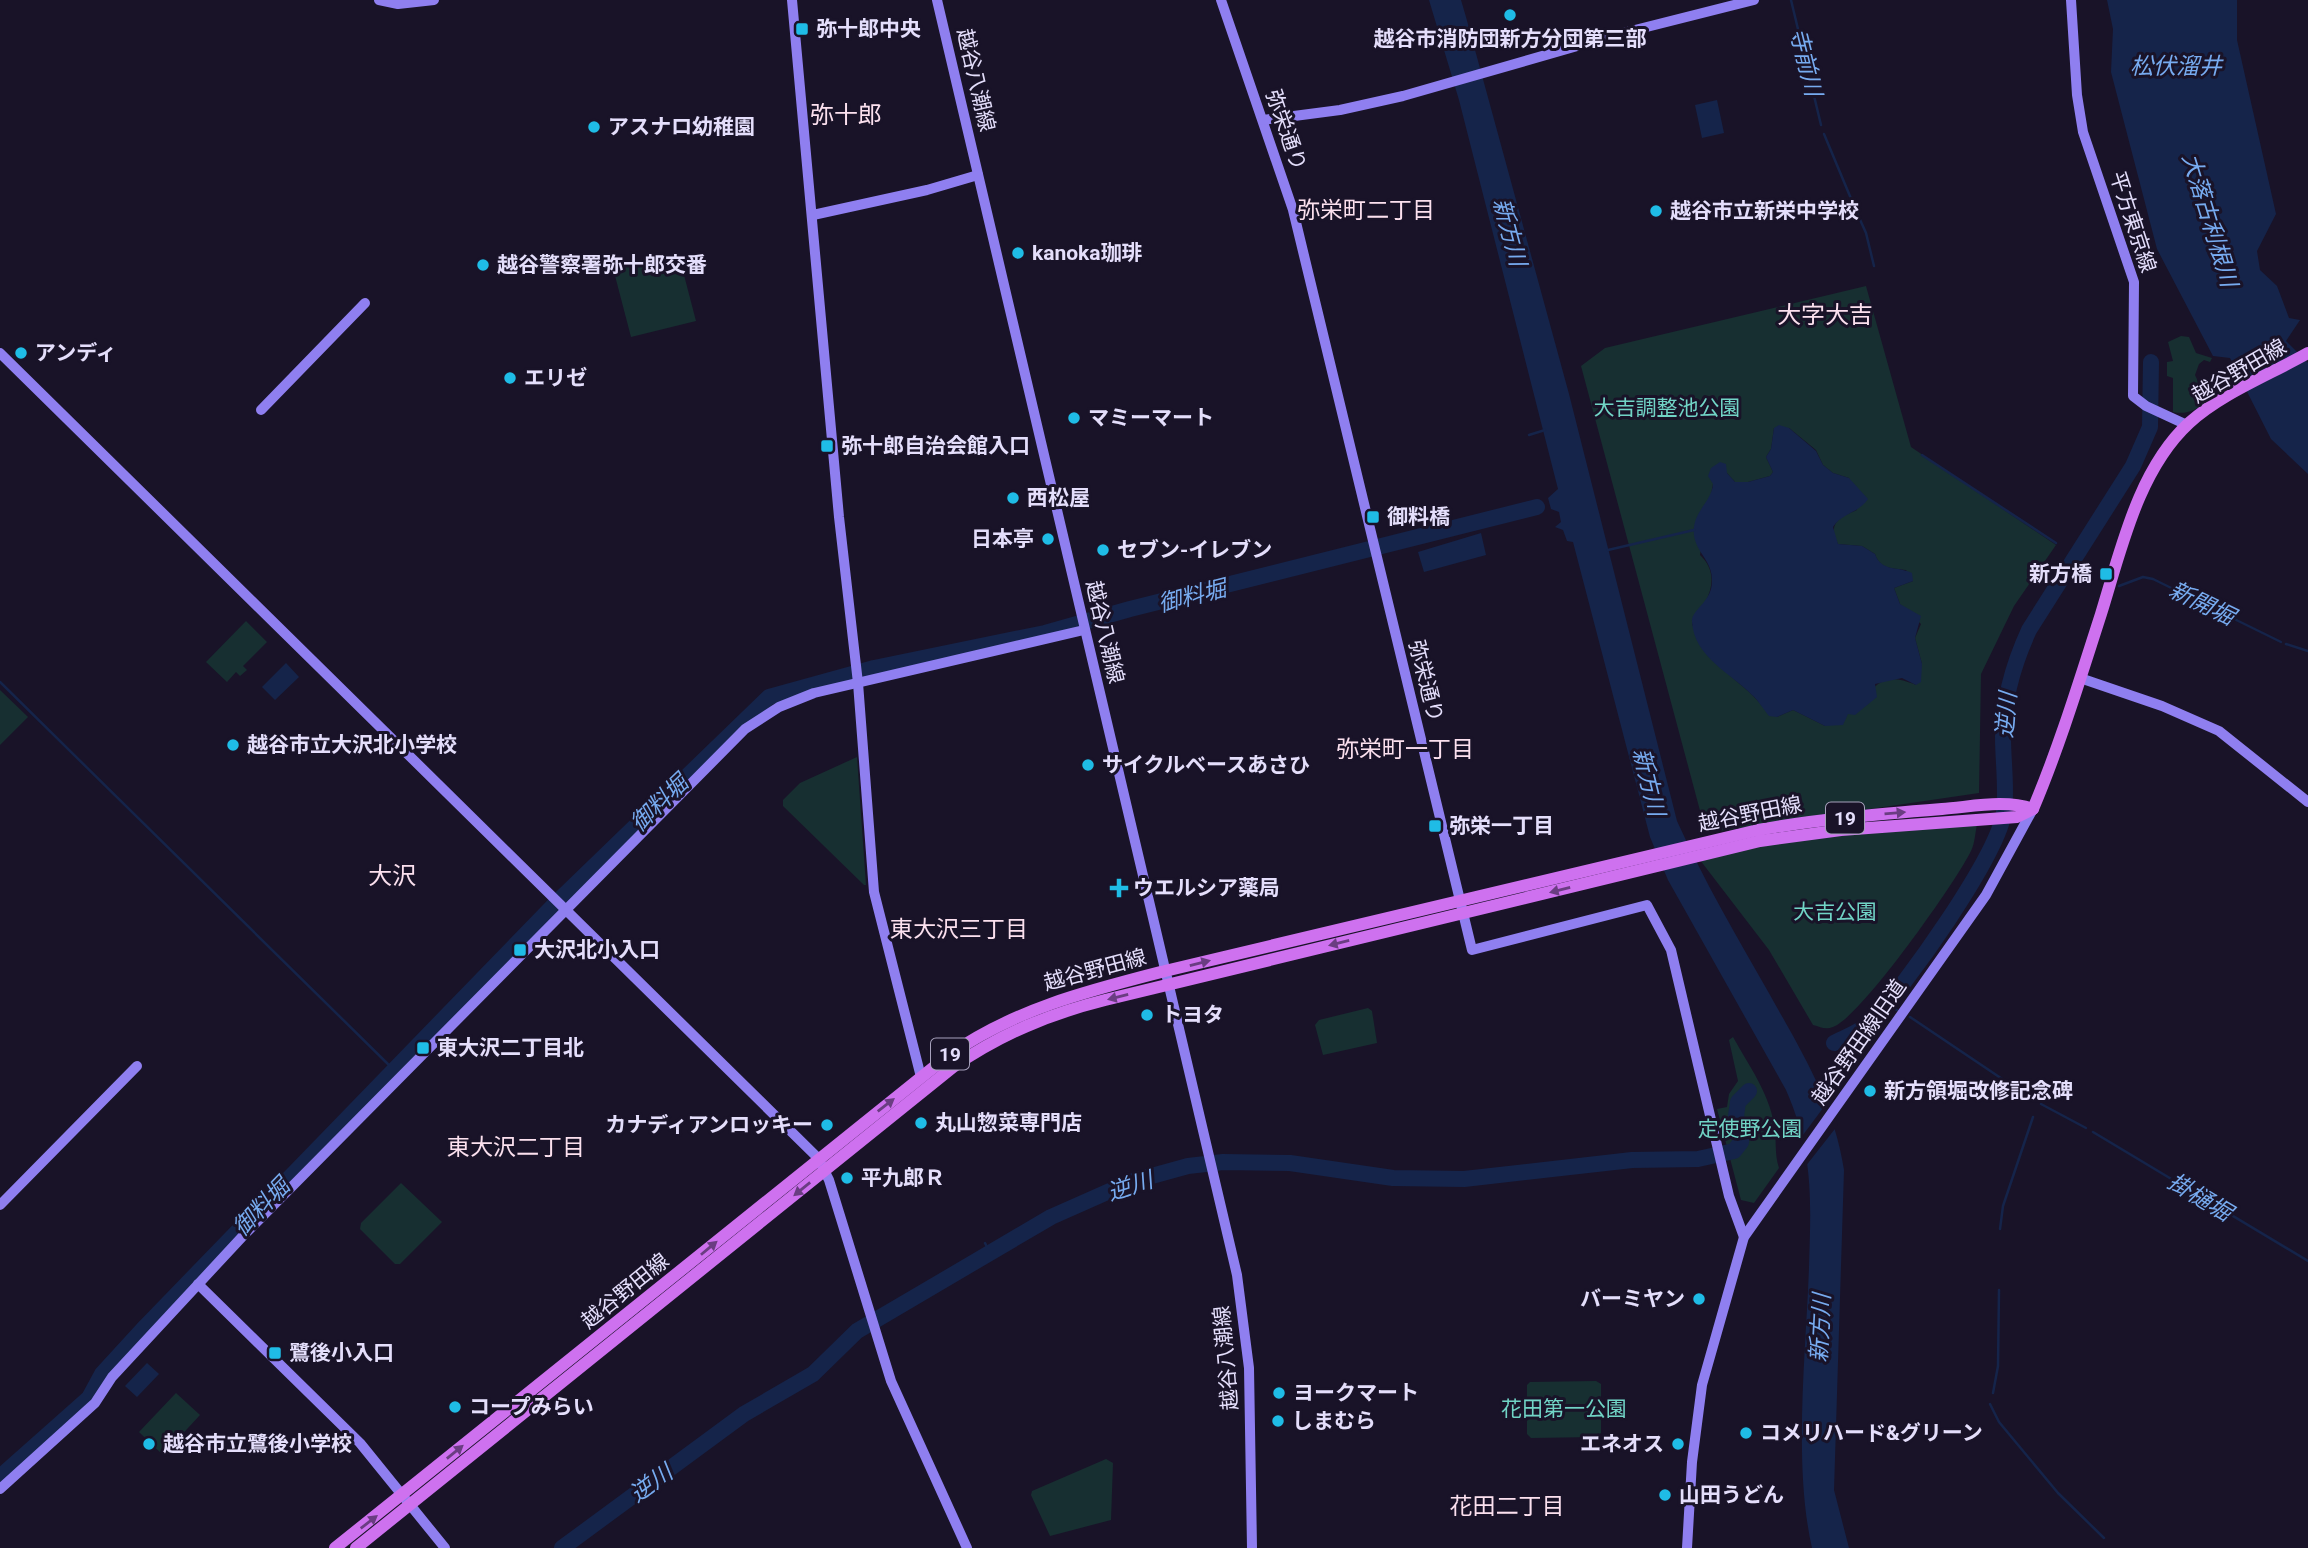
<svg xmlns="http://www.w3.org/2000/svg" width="2308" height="1548" font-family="Roboto,'Noto Sans JP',sans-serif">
  <rect width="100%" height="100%" fill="#191328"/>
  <g fill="#172f31" fill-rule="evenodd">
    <polygon points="678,252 696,321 631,337 613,268"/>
    <path d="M 1866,286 L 1911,447 L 2056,545 L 2014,606 L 1981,674 L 1979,793 L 1706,833 L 1581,366 L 1605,348 ZM 1774,428 L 1789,428 L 1816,450 L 1823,465 L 1833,473 L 1849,478 L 1857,510 C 1839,517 1827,524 1838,544 L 1862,546 L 1875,554 C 1880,569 1891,568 1906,570 L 1913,581 L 1894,588 L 1900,604 L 1921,624 L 1915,638 L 1922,664 L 1916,685 C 1876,668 1875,692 1849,713 C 1842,718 1833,722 1825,726 L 1793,710 L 1777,717 C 1764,710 1759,701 1748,691 C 1722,668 1705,658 1692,624 C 1707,602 1723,577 1700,555 L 1713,484 L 1727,473 L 1735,482 L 1748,482 L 1770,476 L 1773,472 L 1766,457 L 1771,449 Z"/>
    <path d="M 2181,336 L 2189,337 L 2196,353 L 2212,358 L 2210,362 L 2204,360 L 2199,364 L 2195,375 L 2207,401 C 2197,410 2186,415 2173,412 L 2173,378 L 2167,376 L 2167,362 L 2173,361 L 2168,342 Z"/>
    <polygon points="246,621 267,642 243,666 247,670 240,676 236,672 227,682 206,662"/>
    <polygon points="0,690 28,717 0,745"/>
    <polygon points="857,757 866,885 864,885 783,806 783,800 800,783"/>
    <path d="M 1977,825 C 1975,833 1975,843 1971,851 C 1956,882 1861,1017 1833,1027 C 1825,1030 1821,1027 1813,1025 L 1769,950 L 1700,860 L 1794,839 Z"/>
    <polygon points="1368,1008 1372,1011 1377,1043 1323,1055 1315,1025 1319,1020"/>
    <path d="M 1733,1037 C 1748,1064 1769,1093 1774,1124 C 1777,1139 1774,1153 1779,1168 L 1754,1203 L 1741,1200 L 1717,1109 L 1727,1107 L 1729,1094 L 1738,1081 L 1729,1040 Z"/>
    <polygon points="401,1183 442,1222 400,1264 395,1264 360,1229 361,1223"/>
    <polygon points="1596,1381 1601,1384 1601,1433 1596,1437 1531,1438 1527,1434 1527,1385 1530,1382"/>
    <polygon points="176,1393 200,1415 163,1455 139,1432"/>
    <polygon points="1106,1459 1113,1463 1111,1520 1050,1536 1031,1495 1032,1491"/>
  </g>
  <g fill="#15244a">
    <path d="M 1429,0 L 1461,0 L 1466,17 L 1569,394 L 1677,821 C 1704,881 1737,937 1770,995 C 1802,1052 1834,1104 1844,1170 L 1834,1490 L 1849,1548 L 1812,1548 C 1793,1464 1806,1354 1809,1267 C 1811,1200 1814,1154 1786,1090 L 1668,880 L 1650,837 L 1573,542 L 1567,541 L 1563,530 L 1555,527 L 1561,522 L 1559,512 L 1551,509 L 1548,498 L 1558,489 L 1459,100 Z"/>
    <polygon points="2107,0 2237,0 2237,40 2276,214 2257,251 2260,270 2277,286 2289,318 2300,320 2286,341 2308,363 2308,474 2271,439 2230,358 2213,356 2157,249 2111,72 2113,29"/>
    <polygon points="1717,100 1724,133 1702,138 1695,105"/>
    <path d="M 1779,425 L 1789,428 L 1816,451 L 1823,465 L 1833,473 L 1849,478 L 1868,499 C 1859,513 1842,513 1833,527 L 1838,544 L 1862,546 L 1875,554 C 1881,572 1898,566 1912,573 L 1913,581 L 1894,588 L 1900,604 L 1921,616 L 1915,638 L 1922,664 L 1921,682 L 1916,685 L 1902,678 L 1875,684 L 1877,697 L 1855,715 L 1848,714 L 1843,725 L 1825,726 L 1793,710 L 1777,717 L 1769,716 C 1763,709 1759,701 1752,695 C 1732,674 1694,657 1692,622 C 1691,609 1712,603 1712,581 C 1713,559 1691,550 1694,527 C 1696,510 1712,500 1713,484 L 1708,476 L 1711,468 L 1720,462 L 1726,464 L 1727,473 L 1735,482 L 1748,482 L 1770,476 L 1773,472 L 1766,457 L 1771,449 L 1774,428 Z"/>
    <polygon points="1481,533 1486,555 1424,572 1418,552"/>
    <polygon points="286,663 299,677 275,700 262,687"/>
    <polygon points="147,1363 159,1374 137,1397 125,1386"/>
  </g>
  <polygon fill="#191328" points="1829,1100 1838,1125 1805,1167 1800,1139"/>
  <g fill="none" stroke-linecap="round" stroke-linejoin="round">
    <g stroke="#15244a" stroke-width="2.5">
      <polyline points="1791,0 1821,125"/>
      <polyline points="1824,134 1852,201"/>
      <polyline points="1853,204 1866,233 1874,266"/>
      <polyline points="1529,435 1545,430"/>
      <polyline points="1922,455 2056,543"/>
      <polyline points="1608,550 1694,530"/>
      <polyline points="2100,574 2105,577"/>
      <polyline points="2119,586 2143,577 2153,579 2281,642"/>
      <polyline points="2286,644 2308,651"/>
      <polyline points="0,682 394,1070"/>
      <polyline points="1886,1004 1897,1010"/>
      <polyline points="1910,1017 2032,1099"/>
      <polyline points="2041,1104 2086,1128"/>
      <polyline points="2093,1132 2308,1261"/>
      <polyline points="2000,1229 2003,1206 2033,1117"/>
      <polyline points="985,1243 990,1253"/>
      <polyline points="1993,1393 1998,1366 1999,1290"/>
      <polyline points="1990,1404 1999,1422 2058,1493 2104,1538"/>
    </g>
    <g stroke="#15244a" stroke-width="16">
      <path d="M 1834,1043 C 1846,1037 1862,1031 1871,1022 C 1904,988 1998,856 2004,812 C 2007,788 2003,762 2003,737 C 2003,699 2013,665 2029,630 L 2133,466 L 2150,427 L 2151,362"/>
      <polyline points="0,1477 89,1398 102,1374 146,1326 394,1070 555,904 769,697 874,668 1045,633 1130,609 1537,507"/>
      <polyline points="562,1548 744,1414 813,1374 857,1331 1051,1217 1130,1182 1188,1166 1223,1162 1290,1163 1393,1178 1464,1179 1632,1160 1698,1159 1734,1151 1741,1142 1742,1136 1736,1116 1738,1102 1749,1091"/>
    </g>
    <g stroke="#8f7ff0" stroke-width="10">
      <polyline points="379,0 398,4 434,0"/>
      <polyline points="792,0 839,517 858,683 874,892 921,1077"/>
      <polyline points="937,0 1237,1275 1249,1368 1252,1548"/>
      <polyline points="1221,0 1293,210 1472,950 1647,905 1671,950 1729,1196 1744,1237"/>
      <polyline points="2071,0 2077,95 2083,132 2134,282 2133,396 2146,406 2187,425"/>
      <polyline points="1263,120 1340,110 1403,96 1619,34 1754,0"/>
      <polyline points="813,215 927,190 978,175"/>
      <polyline points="0,353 818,1158 829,1180 891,1381 967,1548"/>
      <polyline points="261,410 365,303"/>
      <polyline points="2080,678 2162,706 2219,731 2308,802"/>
      <polyline points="0,1205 137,1066"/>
      <polyline points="198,1284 360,1443 445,1548"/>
      <polyline points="0,1489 95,1403 112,1377 242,1237 745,729 779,707 814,693 1084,630"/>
      <polyline points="1687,1548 1692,1462 1702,1385 1744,1237 1986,895 2033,809"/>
    </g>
    <g stroke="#ce71ef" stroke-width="12">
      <path d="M 335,1548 L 949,1055 C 1015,1009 1087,991 1165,971 L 1758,830 C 1819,819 1880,814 1942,809 C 1971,807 2005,799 2033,809"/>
      <path d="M 356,1548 L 953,1067 C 1001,1034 1049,1014 1105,1000 L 1760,841 L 1841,830 L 2017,817 L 2033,809 C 2060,745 2080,679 2101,614 C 2121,550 2138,470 2189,423 C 2222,393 2269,375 2308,353"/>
    </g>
  </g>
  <defs><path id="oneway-solid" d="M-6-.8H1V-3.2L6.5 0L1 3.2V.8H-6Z" transform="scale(1.75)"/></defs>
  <g fill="#6a3d82">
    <use href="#oneway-solid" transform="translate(1895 813) rotate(-5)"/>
    <use href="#oneway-solid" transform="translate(1560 890) rotate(166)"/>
    <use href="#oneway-solid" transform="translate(1339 943) rotate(166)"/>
    <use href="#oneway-solid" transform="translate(1200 963) rotate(-14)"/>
    <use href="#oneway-solid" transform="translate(1118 997) rotate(166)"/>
    <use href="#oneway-solid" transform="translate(886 1105) rotate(-38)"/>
    <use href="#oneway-solid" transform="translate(802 1189) rotate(141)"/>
    <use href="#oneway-solid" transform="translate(709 1248) rotate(-40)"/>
    <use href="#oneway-solid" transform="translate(455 1452) rotate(-39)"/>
    <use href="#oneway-solid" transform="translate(369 1522) rotate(-38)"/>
  </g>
  <g fill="#1fbce6" stroke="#191328" stroke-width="2.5">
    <circle cx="1510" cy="15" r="7"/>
    <rect x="795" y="22" width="14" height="14" rx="3.5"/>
    <circle cx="594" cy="127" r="7"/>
    <circle cx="1656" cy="211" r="7"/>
    <circle cx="1018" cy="253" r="7"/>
    <circle cx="483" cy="265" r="7"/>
    <circle cx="21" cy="353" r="7"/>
    <circle cx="510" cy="378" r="7"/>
    <circle cx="1074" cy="418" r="7"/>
    <rect x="820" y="439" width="14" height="14" rx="3.5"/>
    <circle cx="1013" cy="498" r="7"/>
    <rect x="1366" y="510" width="14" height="14" rx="3.5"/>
    <circle cx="1048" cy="539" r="7"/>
    <circle cx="1103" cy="550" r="7"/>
    <rect x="2099" y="567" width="14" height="14" rx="3.5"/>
    <circle cx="233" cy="745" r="7"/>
    <circle cx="1088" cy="765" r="7"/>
    <rect x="1428" y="819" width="14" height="14" rx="3.5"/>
    <path d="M1115.5 877.5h7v7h7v7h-7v7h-7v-7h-7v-7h7z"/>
    <rect x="513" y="943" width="14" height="14" rx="3.5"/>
    <circle cx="1147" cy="1015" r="7"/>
    <rect x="416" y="1041" width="14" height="14" rx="3.5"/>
    <circle cx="1870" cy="1091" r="7"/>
    <circle cx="921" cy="1123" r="7"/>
    <circle cx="827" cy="1125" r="7"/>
    <circle cx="847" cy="1178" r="7"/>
    <circle cx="1699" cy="1299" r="7"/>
    <rect x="268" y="1346" width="14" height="14" rx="3.5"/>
    <circle cx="1279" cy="1393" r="7"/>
    <circle cx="455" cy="1407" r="7"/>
    <circle cx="1278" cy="1421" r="7"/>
    <circle cx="1746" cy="1433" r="7"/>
    <circle cx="149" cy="1444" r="7"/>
    <circle cx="1678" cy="1444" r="7"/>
    <circle cx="1665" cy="1495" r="7"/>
  </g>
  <g text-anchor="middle" stroke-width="6" stroke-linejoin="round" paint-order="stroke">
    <g fill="#191328" stroke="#a7a1bc" stroke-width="2">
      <rect x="1826" y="802.5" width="38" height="31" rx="5"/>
      <rect x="931" y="1038.5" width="38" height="31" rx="5"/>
    </g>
    <g font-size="19" font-weight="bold" fill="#e4defb">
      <text x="1845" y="825">19</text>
      <text x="950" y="1061">19</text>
    </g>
    <g font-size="21" font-weight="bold" fill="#e4defb" stroke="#191328" text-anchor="start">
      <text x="816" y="36">弥十郎中央</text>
      <text x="1510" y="46" text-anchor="middle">越谷市消防団新方分団第三部</text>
      <text x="608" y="134">アスナロ幼稚園</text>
      <text x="1670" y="218">越谷市立新栄中学校</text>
      <text x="1032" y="260">kanoka珈琲</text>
      <text x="497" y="272">越谷警察署弥十郎交番</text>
      <text x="35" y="360">アンディ</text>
      <text x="524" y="385">エリゼ</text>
      <text x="1088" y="425">マミーマート</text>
      <text x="841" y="453">弥十郎自治会館入口</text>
      <text x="1027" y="505">西松屋</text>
      <text x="1387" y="524">御料橋</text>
      <text x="1034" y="546" text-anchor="end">日本亭</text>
      <text x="1117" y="557">セブン-イレブン</text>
      <text x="2092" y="581" text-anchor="end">新方橋</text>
      <text x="247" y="752">越谷市立大沢北小学校</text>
      <text x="1102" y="772">サイクルベースあさひ</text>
      <text x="1449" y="833">弥栄一丁目</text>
      <text x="1133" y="895">ウエルシア薬局</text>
      <text x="534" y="957">大沢北小入口</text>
      <text x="1161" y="1022">トヨタ</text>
      <text x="437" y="1055">東大沢二丁目北</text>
      <text x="1884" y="1098">新方領堀改修記念碑</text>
      <text x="935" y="1130">丸山惣菜専門店</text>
      <text x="813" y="1132" text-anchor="end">カナディアンロッキー</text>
      <text x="861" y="1185">平九郎Ｒ</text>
      <text x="1685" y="1306" text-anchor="end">バーミヤン</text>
      <text x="289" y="1360">鷺後小入口</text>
      <text x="1293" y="1400">ヨークマート</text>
      <text x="469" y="1414">コープみらい</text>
      <text x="1292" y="1428">しまむら</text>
      <text x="1760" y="1440">コメリハード&amp;グリーン</text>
      <text x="163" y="1451">越谷市立鷺後小学校</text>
      <text x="1664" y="1451" text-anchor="end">エネオス</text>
      <text x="1679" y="1502">山田うどん</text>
    </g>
    <g font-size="21" fill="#e4defb" stroke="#191328">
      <text transform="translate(976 80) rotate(77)" y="7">越谷八潮線</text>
      <text transform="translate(1286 130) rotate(71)" y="7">弥栄通り</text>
      <text transform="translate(2133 222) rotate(72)" y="7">平方東京線</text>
      <text transform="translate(2239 371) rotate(-30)" y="7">越谷野田線</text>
      <text transform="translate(1105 632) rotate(77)" y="7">越谷八潮線</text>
      <text transform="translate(1426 681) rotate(76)" y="7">弥栄通り</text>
      <text transform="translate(1750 814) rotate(-11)" y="7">越谷野田線</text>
      <text transform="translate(1095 970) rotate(-15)" y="7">越谷野田線</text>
      <text transform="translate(1859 1042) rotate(-55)" y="7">越谷野田線旧道</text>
      <text transform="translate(625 1291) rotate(-39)" y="7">越谷野田線</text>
      <text transform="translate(1226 1358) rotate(-95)" y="7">越谷八潮線</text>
    </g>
    <g font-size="21" fill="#71d4c6" stroke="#191328">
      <text x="1667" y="415">大吉調整池公園</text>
      <text x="1835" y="919">大吉公園</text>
      <text x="1750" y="1136">定使野公園</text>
      <text x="1564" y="1416">花田第一公園</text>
    </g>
    <g font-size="23" font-style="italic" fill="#77abf0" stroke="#191328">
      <text transform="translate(1806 62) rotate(76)" y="8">寺前川</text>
      <text x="2176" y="74">松伏溜井</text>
      <text transform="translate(2210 220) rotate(73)" y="8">大落古利根川</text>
      <text transform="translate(1510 232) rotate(75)" y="8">新方川</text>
      <text transform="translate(1192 596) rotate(-14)" y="8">御料堀</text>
      <text transform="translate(2202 603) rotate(26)" y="8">新開堀</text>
      <text transform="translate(2006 715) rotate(-85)" y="8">逆川</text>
      <text transform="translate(1649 782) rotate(76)" y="8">新方川</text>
      <text transform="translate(659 803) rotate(-44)" y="8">御料堀</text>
      <text transform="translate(1130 1186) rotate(-18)" y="8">逆川</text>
      <text transform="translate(2200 1197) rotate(31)" y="8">掛樋堀</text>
      <text transform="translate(261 1207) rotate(-46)" y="8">御料堀</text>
      <text transform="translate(1820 1328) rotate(-87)" y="8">新方川</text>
      <text transform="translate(651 1483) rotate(-36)" y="8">逆川</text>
    </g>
    <g font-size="23" fill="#fbe0ee" stroke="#191328">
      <text x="1366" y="218">弥栄町二丁目</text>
      <text x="1405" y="757">弥栄町一丁目</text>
      <text x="959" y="937">東大沢三丁目</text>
      <text x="516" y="1155">東大沢二丁目</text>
      <text x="1507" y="1514">花田二丁目</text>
    </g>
    <g font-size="24" fill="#fbe0ee" stroke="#191328">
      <text x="846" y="123">弥十郎</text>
      <text x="1825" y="323">大字大吉</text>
      <text x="392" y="884">大沢</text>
    </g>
  </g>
</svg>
